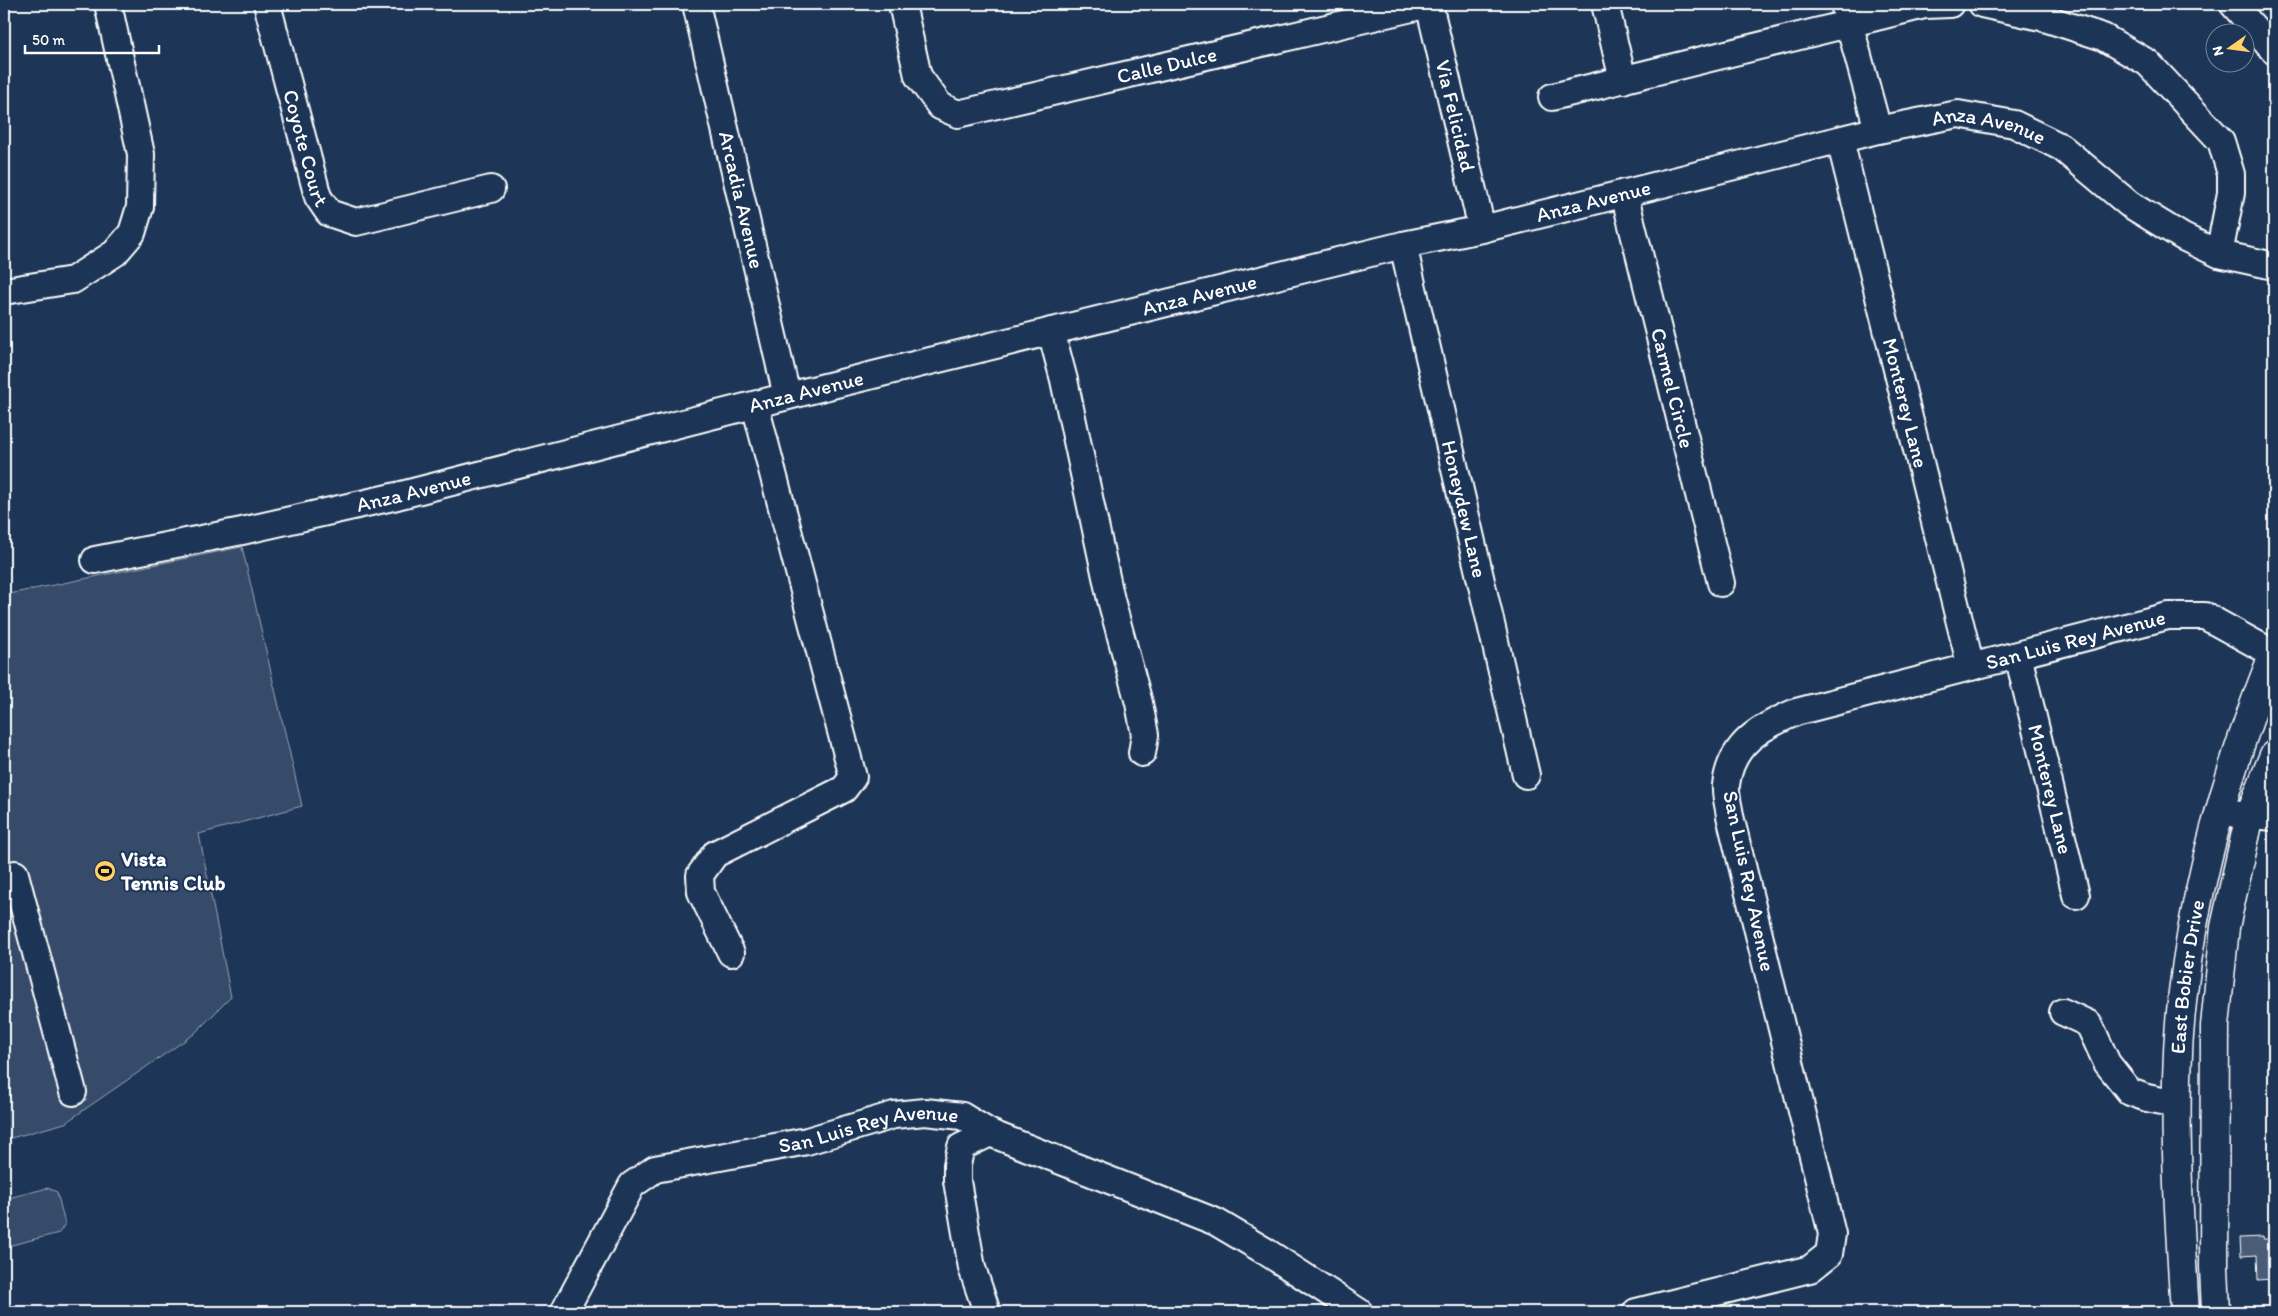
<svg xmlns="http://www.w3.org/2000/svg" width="2278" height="1316" font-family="Itim,sans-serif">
  <rect width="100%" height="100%" fill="#1d3557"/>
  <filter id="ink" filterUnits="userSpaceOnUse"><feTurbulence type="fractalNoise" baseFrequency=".02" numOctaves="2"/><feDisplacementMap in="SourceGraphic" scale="10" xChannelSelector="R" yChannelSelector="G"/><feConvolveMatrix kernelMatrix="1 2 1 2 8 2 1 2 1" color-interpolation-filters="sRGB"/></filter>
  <g filter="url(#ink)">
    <g fill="#364b69" stroke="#9aa5b4">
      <polygon points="242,547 302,806 199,834 231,997 194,1034 65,1123 4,1140 4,595"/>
      <polygon points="48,1188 57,1192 65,1224 59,1233 4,1247 4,1199"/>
    </g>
    <polygon fill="#4a5d79" stroke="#fff" points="2263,1237 2263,1239 2270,1239 2270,1248 2274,1248 2274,1279 2258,1280 2257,1255 2241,1256 2240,1238"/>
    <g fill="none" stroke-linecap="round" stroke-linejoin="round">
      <g stroke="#fff" stroke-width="30">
        <g id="minor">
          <path id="s1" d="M 267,4 L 318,197 L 329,213 L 356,222 L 491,189"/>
          <path id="s2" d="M 696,4 L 787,396"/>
          <path id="s3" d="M 902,4 L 918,76 L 940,106 L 958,114 L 1429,4"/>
          <path id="s4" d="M 1429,4 L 1482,229"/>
          <polyline points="1605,4 1623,80"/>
          <polyline points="1844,4 1878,130"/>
          <polyline points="1982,4 2041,17 2103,37 2148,63 2221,141 2231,174 2231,193 2219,254"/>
          <polyline points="2233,4 2274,51"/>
          <polyline points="1552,97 1925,5 1950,4"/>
          <path id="s5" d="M 1840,140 L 1971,667"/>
          <path id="s6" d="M 1624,193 L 1721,583"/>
          <path id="s7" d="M 1403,245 L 1526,775"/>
          <polyline points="4,291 73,280 115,253 132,233 140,207 141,154 108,4"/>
          <polyline points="1051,331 1064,380 1111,600 1139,703 1145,735 1142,753"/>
          <path id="s8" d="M 95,560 L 242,531 L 397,496 L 808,391 L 1403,245 L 1482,229 L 1878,130 L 1958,114 L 2014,124 L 2061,147 L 2129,204 L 2183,237 L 2219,254 L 2274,266"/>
          <path id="s9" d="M 2018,655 L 2076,895"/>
          <polyline points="2219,812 2274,817"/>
          <polyline points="4,877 15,874 73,1092"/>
          <polyline points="731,953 701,892 700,875 715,854 844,789 853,777 755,405"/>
          <polyline points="2063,1012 2089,1024 2107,1063 2130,1092 2147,1098 2177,1104"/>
          <path id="s10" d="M 564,1312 L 632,1185 L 655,1169 L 807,1141 L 894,1115 L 925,1112 L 962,1116 L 990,1133 L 1216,1222 L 1265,1251 L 1359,1312"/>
          <polyline points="987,1312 972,1268 957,1181 957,1165 961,1147 990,1133"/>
          <path id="s11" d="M 1636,1312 L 1810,1269 L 1829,1254 L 1832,1234 L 1730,816 C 1729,807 1725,795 1726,785 C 1731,743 1761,727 1796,712 L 2168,616 L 2205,616 L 2274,654"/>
        </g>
      </g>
      <g stroke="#fff" stroke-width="31">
        <g id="major">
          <path id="s12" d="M 2185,1312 C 2180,1234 2175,1156 2177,1078 C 2180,932 2220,788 2274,653"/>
          <polyline points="2216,1312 2214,1267 2215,1026 2225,927 2250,815 2274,755"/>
        </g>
      </g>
      <use href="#minor" stroke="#1d3557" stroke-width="26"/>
      <use href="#major" stroke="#1d3557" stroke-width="28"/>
    </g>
  </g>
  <defs>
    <g id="stadium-disc" transform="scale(1.125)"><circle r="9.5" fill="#ffd166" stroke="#1d3557"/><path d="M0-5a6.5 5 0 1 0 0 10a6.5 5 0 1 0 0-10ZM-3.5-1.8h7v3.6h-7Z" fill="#111"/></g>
  </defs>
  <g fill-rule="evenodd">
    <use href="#stadium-disc" x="105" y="871"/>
  </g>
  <g text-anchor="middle" stroke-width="4" stroke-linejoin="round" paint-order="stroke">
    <g font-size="21" fill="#fff" stroke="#1d3557">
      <text dy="7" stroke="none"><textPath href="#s3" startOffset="345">Calle Dulce</textPath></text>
      <text dy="7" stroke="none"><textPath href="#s4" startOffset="115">Via Felicidad</textPath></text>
      <text dy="7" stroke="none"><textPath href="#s8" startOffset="1948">Anza Avenue</textPath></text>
      <text dy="7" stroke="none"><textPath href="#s1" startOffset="149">Coyote Court</textPath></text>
      <text dy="7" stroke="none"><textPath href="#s2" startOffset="201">Arcadia Avenue</textPath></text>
      <text dy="7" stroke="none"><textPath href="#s8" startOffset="1541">Anza Avenue</textPath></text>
      <text dy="7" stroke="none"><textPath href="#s8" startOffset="1136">Anza Avenue</textPath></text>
      <text dy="7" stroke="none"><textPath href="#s6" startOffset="201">Carmel Circle</textPath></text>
      <text dy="7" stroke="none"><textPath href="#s8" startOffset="731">Anza Avenue</textPath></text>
      <text dy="7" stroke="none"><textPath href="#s5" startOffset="271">Monterey Lane</textPath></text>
      <text dy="7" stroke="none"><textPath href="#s8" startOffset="326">Anza Avenue</textPath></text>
      <text dy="7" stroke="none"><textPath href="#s7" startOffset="271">Honeydew Lane</textPath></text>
      <text dy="7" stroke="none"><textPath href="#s11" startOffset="1081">San Luis Rey Avenue</textPath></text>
      <text dy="7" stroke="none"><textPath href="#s9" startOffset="138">Monterey Lane</textPath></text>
      <text transform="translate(1749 881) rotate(78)" y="7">San Luis Rey Avenue</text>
      <text dy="7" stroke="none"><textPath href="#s12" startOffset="336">East Bobier Drive</textPath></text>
      <text dy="7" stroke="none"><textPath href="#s10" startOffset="390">San Luis Rey Avenue</textPath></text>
    </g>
    <g font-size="21" font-weight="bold" fill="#fff" stroke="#1d3557" text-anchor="start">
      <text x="121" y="866">Vista<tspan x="121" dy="24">Tennis Club</tspan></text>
    </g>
  </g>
  <rect width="2278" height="1316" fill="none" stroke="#1d3557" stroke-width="20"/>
  <rect x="10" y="10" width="2258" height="1296" fill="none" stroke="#fff" stroke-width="2" filter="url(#ink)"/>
  <g transform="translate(2230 48) rotate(256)"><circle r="24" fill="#1d3557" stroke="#77869a"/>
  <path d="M0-4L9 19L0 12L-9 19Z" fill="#ffd166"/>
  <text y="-8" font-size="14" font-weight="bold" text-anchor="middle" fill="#ffffff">N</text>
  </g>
  <path d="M25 45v8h134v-8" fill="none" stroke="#ffffff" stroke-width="2.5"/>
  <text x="32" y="45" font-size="15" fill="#ffffff" stroke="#1d3557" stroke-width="4" paint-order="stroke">50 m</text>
</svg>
